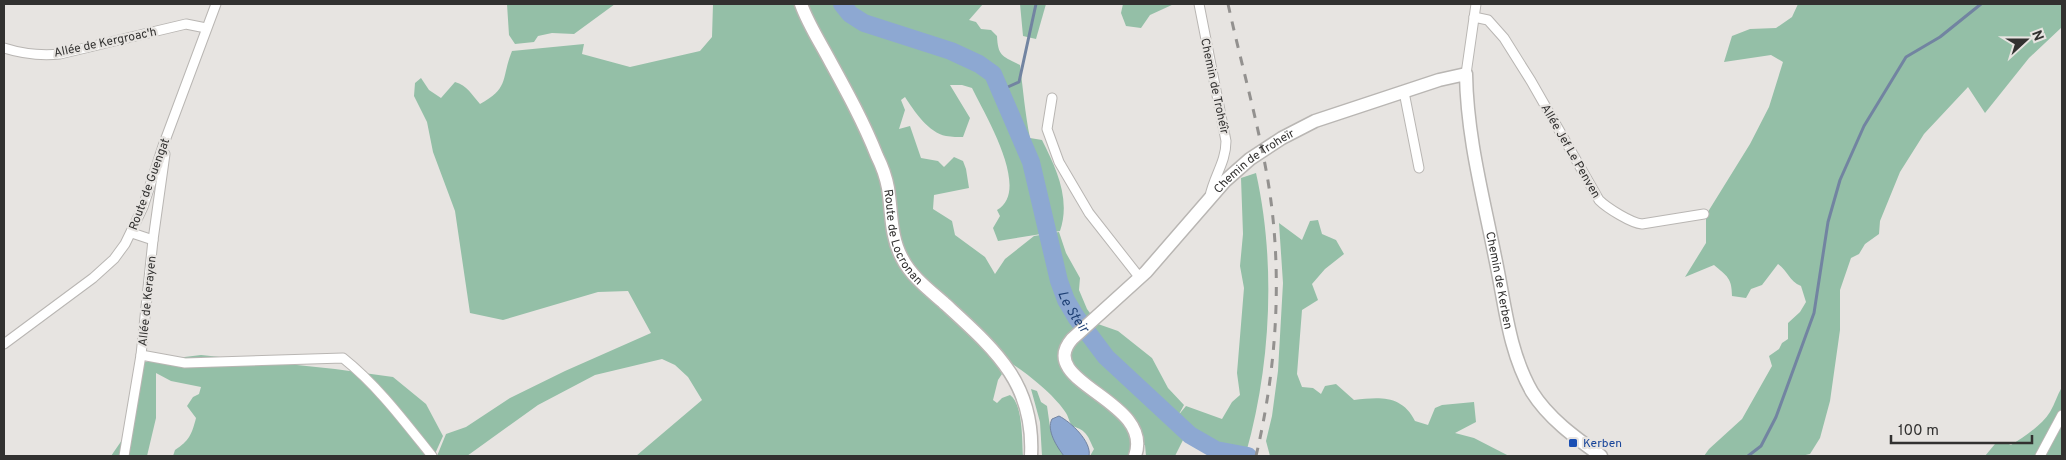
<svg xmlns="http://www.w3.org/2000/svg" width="2066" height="460" font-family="Overpass,sans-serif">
  <rect width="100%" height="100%" fill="#e7e4e1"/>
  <g fill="#94bfa7">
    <polygon points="507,4 615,4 574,34 552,33 538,36 534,42 515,44 509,35"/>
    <path d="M 713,4 L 983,4 L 969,20 L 976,22 L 981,29 L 991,30 L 997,36 C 998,56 1002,56 1020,65 C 1023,89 1025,113 1030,138 L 1042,140 C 1056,168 1071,199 1060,231 L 998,241 L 993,228 L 1000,216 L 997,210 C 1032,191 984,113 972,88 L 962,85 L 950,85 L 970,118 L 963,137 C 958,137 952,137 946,136 C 929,133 914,111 905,97 L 901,100 L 905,110 L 899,129 L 910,126 L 921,158 L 938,161 L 944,167 L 954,157 L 963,161 L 966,169 L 969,188 L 934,195 L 933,209 L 952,221 L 955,235 L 985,257 L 995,274 L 1005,259 L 1034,236 L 1059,232 L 1066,253 L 1080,278 L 1079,290 L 1087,309 L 1098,324 L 1118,331 L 1152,358 L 1168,388 L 1184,405 L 1172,427 L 1183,440 L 1175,456 L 1146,456 L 1145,445 L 1140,445 L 1131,434 L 1132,456 L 1090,456 L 1094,449 C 1091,444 1089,436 1084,432 C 1081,428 1074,428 1071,424 C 1069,421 1068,416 1066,413 C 1053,392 1013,361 990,352 L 1002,374 L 998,380 L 993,400 L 997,403 L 1002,398 L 1010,395 C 1023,404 1022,441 1023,456 L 636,456 L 702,400 L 688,377 L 675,365 L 662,359 L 595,375 L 538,405 L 467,456 L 437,456 L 446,434 L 466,427 L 510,398 L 565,371 L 651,333 L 628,291 L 598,292 L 503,320 L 470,313 L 455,211 L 433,152 L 427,122 L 414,96 L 415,83 L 421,78 L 429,90 L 441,98 L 455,82 C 467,85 472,95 480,104 C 510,88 501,78 512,51 L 584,44 L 582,54 L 630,67 L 700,51 L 712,37 Z"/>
    <polygon points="1020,4 1046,4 1036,39 1023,36"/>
    <polygon points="1123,4 1174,4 1150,15 1141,28 1126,26 1121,13"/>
    <path d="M 1798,4 L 2062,4 L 2062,27 L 2029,58 L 1985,113 L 1968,87 L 1924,134 L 1900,172 L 1880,221 L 1879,234 L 1865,244 L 1859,254 L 1851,258 L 1840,290 L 1840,330 L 1830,401 L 1820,438 L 1810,454 L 1801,456 L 1704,456 L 1709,449 L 1742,419 L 1772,366 L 1769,356 L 1779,349 L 1782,343 L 1788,339 L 1788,323 L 1800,312 L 1806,302 L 1801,286 C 1789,281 1788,271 1778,264 L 1762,285 L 1751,289 L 1746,298 L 1732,296 C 1732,278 1727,276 1714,265 L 1685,277 L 1706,243 L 1706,215 L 1750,144 L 1769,107 L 1783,62 L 1771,55 L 1724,62 L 1732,36 L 1750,29 L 1776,28 L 1792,17 Z"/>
    <path d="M 1256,173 C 1276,262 1271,365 1246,453 L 1216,443 L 1176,418 L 1186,406 L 1222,419 L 1232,402 L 1240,395 L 1237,373 L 1244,288 L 1240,266 L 1243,234 L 1241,178 Z"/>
    <path d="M 1318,220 L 1322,234 L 1336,240 L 1344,254 L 1325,269 L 1312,284 L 1318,300 L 1302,310 L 1297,374 L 1302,387 L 1313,388 L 1321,394 L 1325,386 L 1336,384 L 1354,400 C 1380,397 1402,395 1415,421 L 1428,425 L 1435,408 L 1442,405 L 1474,402 L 1476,422 L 1455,433 L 1474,438 L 1509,456 L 1270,456 L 1266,441 L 1272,416 L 1278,371 L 1283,283 L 1279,223 L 1302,240 L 1310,221 Z"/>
    <path d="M 201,355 L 335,369 L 393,377 L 426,404 L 443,436 L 434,456 L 173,456 L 175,450 C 189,441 192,434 196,418 L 187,406 L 193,397 L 199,394 L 201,387 L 171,381 L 156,373 L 156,418 L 147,456 L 111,456 L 131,427 L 144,362 Z"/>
    <path d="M 2062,387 L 2062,456 L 1985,456 L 1995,444 L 2004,442 L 2011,445 C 2024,437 2042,425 2050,412 C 2055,404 2057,395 2062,387 Z"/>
    <polygon points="1031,389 1037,391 1041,402 1047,406 1050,427 1064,456 1042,456 1040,422"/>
  </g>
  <path fill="#8da8d2" stroke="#7284a1" d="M 1059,416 C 1071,422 1092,442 1089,456 L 1064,456 C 1057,447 1046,430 1052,419 Z"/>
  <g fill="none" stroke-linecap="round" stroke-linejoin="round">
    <g stroke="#7284a1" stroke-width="3">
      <polyline points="999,91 1019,82 1036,4"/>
      <polyline points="1748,456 1761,446 1776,417 1814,313 1828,222 1840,180 1864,126 1906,57 1940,37 1981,4"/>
    </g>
    <path stroke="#8da8d2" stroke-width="18" id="s1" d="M 842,4 L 850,14 L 864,23 L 951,51 L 979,64 L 993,74 L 1031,162 L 1059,281 L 1066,300 L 1076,317 L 1106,357 L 1190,435 L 1216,450 L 1248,456"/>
    <g stroke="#b9b6b3" stroke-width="11">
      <g id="street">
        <path d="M 1199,4 L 1226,141 C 1226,162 1214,176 1210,196"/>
        <path d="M 1474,17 L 1488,20 L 1504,38 L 1531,81 L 1599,200 C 1607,208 1631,223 1642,224 L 1704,214"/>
        <path d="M 4,48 C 23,54 40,56 60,54 L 186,24 L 206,28"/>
        <polyline points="1466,74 1476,4"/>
        <polyline points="1404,92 1419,168"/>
        <polyline points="1052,98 1047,129 1059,162 1089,213 1140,278"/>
        <polyline points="132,233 153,240"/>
        <polyline points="4,344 93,278 114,259 125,244 143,207 163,146 216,4"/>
        <path d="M 141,355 L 185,363 L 343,358 C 378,386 404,421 432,456"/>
        <polyline points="124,456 141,355 153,240 165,154"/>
        <polyline points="2040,456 2062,415"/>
      </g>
    </g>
    <g stroke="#b9b6b3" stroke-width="15">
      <g id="secondary">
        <path id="s2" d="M 801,4 C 808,24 820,42 830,61 C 847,92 864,123 877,156 C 882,166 886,177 888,188 C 892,212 890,236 902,258 C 911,276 928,289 943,302 C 993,348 1035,382 1031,456"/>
        <path id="s3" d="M 1135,456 C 1155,400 1034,383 1072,339 L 1146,272 L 1225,181 L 1250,159 L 1282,138 L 1315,121 L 1439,80 L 1466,74 C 1467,137 1483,196 1495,257 C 1505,303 1508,350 1532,392 C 1549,419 1576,438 1601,456"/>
      </g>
    </g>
    <use href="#street" stroke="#fff" stroke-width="9"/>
    <use href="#secondary" stroke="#fff" stroke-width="12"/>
    <path stroke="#93918f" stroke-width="3" stroke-dasharray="9 9" stroke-linecap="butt" d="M 1228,4 C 1241,63 1258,122 1268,181 C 1283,272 1277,367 1256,456"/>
  </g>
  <rect fill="#1a4fb4" stroke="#e7e4e1" stroke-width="2" x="1568" y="438" width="10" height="10" rx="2.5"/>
  <g text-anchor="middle" stroke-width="4.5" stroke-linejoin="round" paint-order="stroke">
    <g font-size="12" fill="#323130" stroke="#e7e4e1">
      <text transform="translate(105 42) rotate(-12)" y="4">Allée de Kergroac'h</text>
      <text transform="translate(1215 86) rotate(78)" y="4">Chemin de Trohéîr</text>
      <text transform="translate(1571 151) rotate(60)" y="4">Allée Jef Le Penven</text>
      <text dy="4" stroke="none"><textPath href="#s3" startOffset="405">Chemin de Troheïr</textPath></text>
      <text transform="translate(149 184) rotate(-70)" y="4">Route de Guengat</text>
      <text dy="4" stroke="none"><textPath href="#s2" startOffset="256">Route de Locronan</textPath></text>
      <text dy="4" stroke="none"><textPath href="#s3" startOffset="846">Chemin de Kerben</textPath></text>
      <text transform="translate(147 301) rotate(-84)" y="4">Allée de Kerayen</text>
    </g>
    <g font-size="12" fill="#164399" stroke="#e7e4e1" text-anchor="start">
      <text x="1583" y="447">Kerben</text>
    </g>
    <g font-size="14" font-style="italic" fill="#1d3f74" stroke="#e7e4e1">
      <text dy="5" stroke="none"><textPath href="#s1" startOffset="421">Le Steir</textPath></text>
    </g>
  </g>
  <rect width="2066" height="460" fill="none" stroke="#323130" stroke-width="10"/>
  <g transform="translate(2026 40) rotate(69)" stroke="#e7e4e1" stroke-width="4" paint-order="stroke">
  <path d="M0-4L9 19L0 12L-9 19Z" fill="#323130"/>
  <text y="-8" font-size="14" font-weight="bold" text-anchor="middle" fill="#323130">N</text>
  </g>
  <path d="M1891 435v8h141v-8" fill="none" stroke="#323130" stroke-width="2.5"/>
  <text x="1898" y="435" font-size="15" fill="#323130" stroke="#e7e4e1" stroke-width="4" paint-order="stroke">100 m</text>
</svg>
